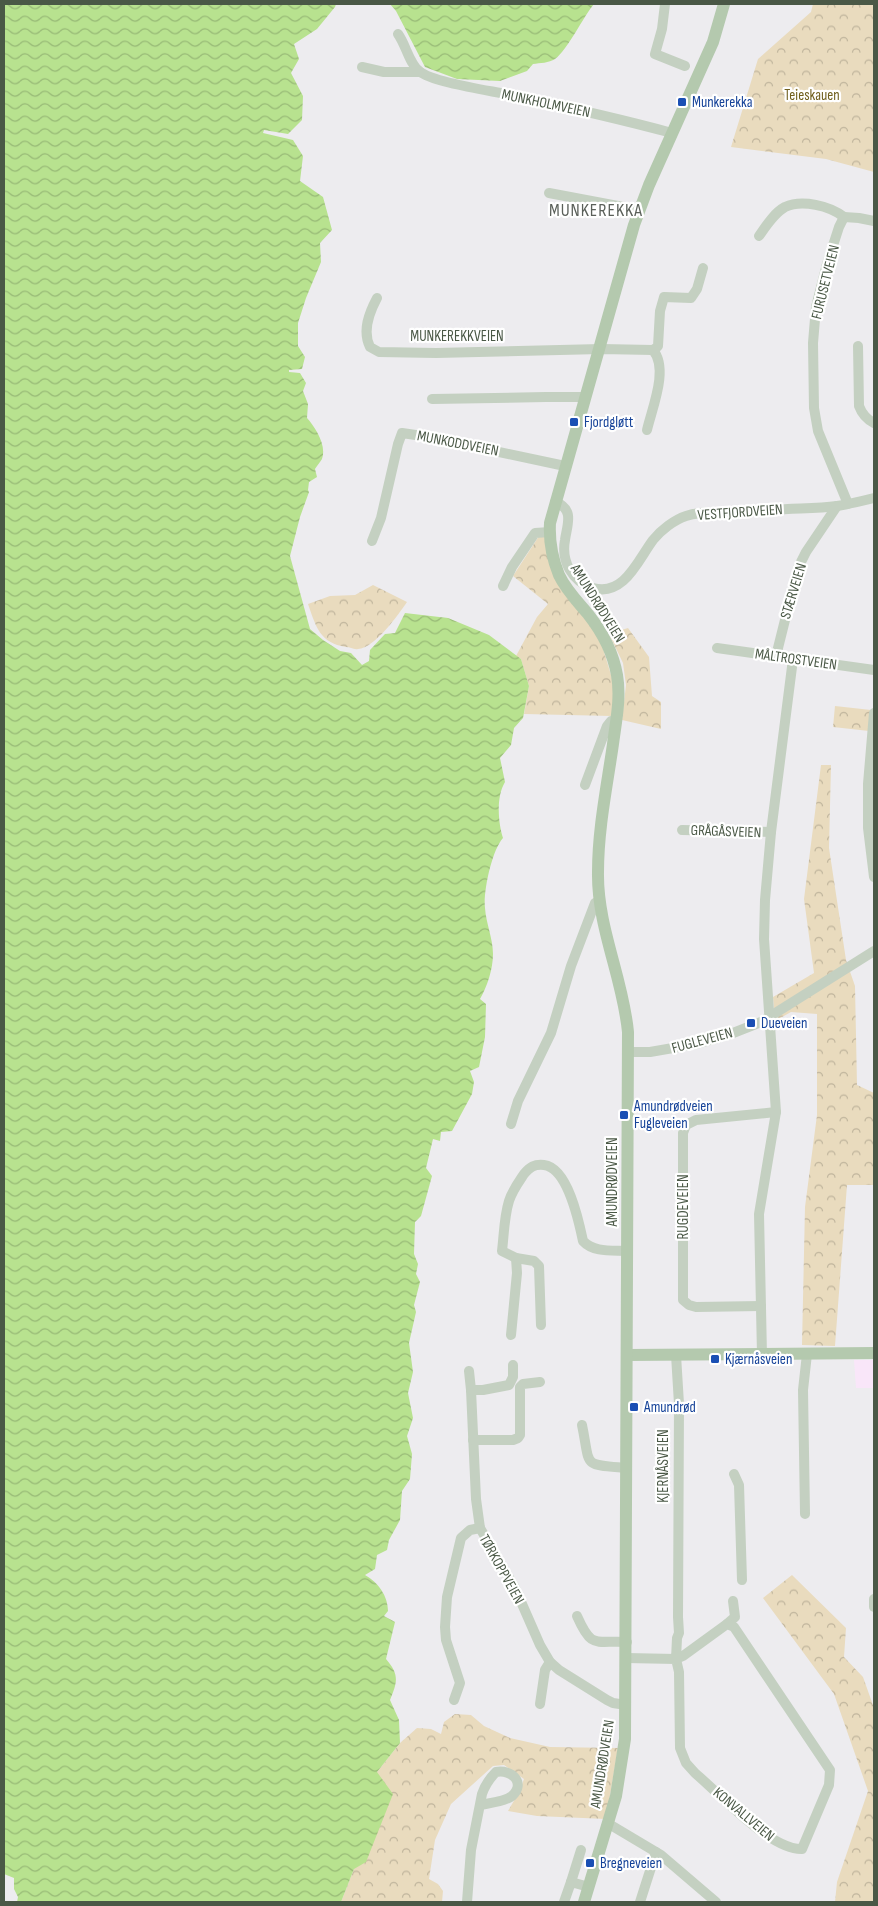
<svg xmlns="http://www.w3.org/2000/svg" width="878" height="1906" font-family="'Sofia Sans Condensed',sans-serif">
  <defs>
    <pattern id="forest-crowns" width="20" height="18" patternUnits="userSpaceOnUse" patternTransform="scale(1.25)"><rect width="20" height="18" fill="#e9dbbe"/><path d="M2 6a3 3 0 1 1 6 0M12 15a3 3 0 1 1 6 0" fill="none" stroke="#bfb49c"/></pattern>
    <pattern id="water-waves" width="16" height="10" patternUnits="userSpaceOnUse" patternTransform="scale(1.25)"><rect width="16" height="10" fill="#b8e28f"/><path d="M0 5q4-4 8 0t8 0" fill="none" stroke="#98ba77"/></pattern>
  </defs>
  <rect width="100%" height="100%" fill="#edecef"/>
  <polygon fill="#f9e6f9" points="854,1360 874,1360 874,1388 856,1388"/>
  <g fill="url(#forest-crowns)">
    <polygon points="813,4 874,4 874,172 826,159 731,147 758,59 811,12"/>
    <polygon points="547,534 547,552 601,642 615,688 612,716 524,714 529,686 521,659 516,656 537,617 548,604 513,576 539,536"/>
    <path d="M 373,585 L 407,602 C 398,615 375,648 358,649 C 354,650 350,647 346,647 C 320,643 316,627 308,604 L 330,596 L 355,595 Z"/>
    <polygon points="628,628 649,657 652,696 661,702 661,729 622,720 626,685 623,663 609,634"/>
    <polygon points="835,706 871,710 869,731 833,727"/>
    <polygon points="821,765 831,765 829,848 846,960 855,986 857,1085 874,1093 874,1185 847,1185 835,1346 802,1345 805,1207 817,1115 817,1014 791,1012 775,1021 773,997 814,973 804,899"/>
    <polygon points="792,1575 846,1628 844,1657 863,1677 874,1708 874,1902 835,1902 837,1882 868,1791 834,1694 763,1598"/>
    <polygon points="455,1714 471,1715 484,1726 510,1738 550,1747 618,1748 606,1819 537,1816 508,1811 519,1792 524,1779 504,1765 493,1766 451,1804 435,1840 429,1879 438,1884 443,1891 442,1902 341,1902 354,1869 377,1772 400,1743 417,1728 431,1729 441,1734 444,1722"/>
  </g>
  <g fill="url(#water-waves)">
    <path d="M 4,4 L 336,4 L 335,7 L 317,29 L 294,44 L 299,59 L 291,73 L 303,96 L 302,120 L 288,134 L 264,130 L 263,133 L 293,140 L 303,156 L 300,181 L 323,197 L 332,230 L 320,243 L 321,262 L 306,298 L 298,323 L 298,346 L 305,357 L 302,369 L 289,370 L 289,372 L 300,373 L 306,383 L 303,391 L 308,404 L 307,418 C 315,427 327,445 322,459 C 320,462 317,466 315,469 L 317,477 L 309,482 L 308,490 L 309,492 L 300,517 L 290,556 L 310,629 L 323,640 L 340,651 L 351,653 L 362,665 L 369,661 L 370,650 L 385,634 L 395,633 L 405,613 L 448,618 L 489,635 L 521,659 L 529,686 L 523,718 L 514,728 L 511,745 L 500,758 L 505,782 C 496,797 498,822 503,838 C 492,850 483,892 485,908 C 486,923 493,939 493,954 C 493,969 487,987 480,999 L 486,1004 L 485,1037 L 479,1067 L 470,1071 L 474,1082 L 472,1094 L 452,1131 L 441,1132 L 440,1141 L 433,1139 L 426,1168 L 432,1176 L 421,1216 L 415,1222 L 414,1254 L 418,1264 L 416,1274 L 420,1282 L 414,1305 L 416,1312 L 409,1343 L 413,1372 L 408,1393 L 413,1418 L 407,1436 L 412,1454 L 410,1479 L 402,1491 L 400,1520 L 389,1540 L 387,1550 L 377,1555 L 375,1569 L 365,1575 C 378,1582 388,1596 388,1611 L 384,1616 L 395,1622 L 386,1659 C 399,1674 398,1681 390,1700 L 399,1720 L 400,1743 L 377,1772 L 393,1794 L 366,1862 L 354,1869 L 341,1902 L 17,1902 L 18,1897 L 14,1889 L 14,1878 L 4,1874 Z"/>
    <path d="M 390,4 L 594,4 C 583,17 567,51 555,59 C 549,63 540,63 533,64 L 527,71 L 500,81 L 457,79 L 425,67 L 396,11 Z"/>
  </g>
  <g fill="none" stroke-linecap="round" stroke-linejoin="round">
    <g stroke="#c4d0c1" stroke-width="10">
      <polyline points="665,4 662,29 655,54 685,66"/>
      <path d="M 398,34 C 406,45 409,63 419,71 C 433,83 494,91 515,96 C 567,107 620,119 672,133"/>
      <polyline points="362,67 384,72 420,72"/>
      <polyline points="549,193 639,210"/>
      <polyline points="844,217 859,218 874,221"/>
      <path d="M 759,236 C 766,226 774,213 785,207 C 802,199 830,206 844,217 L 839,227 L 827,264 L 816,307 L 813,343 L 814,408 L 818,431 L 848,504"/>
      <path d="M 377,298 C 369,313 362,331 370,347 L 379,352 L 436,353 L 601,349 L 653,350 L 656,348 L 658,346 L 660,311 L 664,297 L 691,298 L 697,289 L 703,268"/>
      <path d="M 858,346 L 859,406 C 862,414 866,419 874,423"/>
      <polyline points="432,399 546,397 584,397"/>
      <path d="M 647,430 C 652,408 669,369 653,350"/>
      <path d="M 555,502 C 575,509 567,525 565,540 C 561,561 572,582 593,588 C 624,597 638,560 653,540 C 661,530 674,520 686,516 C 703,510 722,513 739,512 C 750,512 762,510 773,510 C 794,508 816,509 837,506 C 850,504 862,501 874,498"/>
      <polyline points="372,541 381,518 398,444 402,433 429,437 565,466"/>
      <polyline points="503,586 512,567 535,533 550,532"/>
      <polyline points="717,648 874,670"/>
      <polyline points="776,656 798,568 806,552 837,506"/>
      <polyline points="874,713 868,784 868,828 874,877"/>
      <polyline points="585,785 607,726 611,721 617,721"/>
      <polyline points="682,830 771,832"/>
      <polyline points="628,1052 650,1052 696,1044 728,1035 761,1022 874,951"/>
      <polyline points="511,1124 518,1101 551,1033 571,966 595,903 600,900"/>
      <polyline points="761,1306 696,1307 689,1305 683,1300 683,1133 686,1125 696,1120 776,1112"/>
      <path d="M 541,1325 L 539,1266 L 534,1261 L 516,1258 L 502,1251 C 504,1235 504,1217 509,1201 C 512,1191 518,1183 524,1174 C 530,1167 534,1164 544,1165 C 568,1168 579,1222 583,1241 C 594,1253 613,1250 628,1251"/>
      <polyline points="511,1335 517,1273 516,1258"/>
      <polyline points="762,1355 759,1214 776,1112 764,939 765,900 771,832 793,659"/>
      <polyline points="469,1371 471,1390 476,1499 480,1528 515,1588 540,1645 550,1662 559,1670 607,1700 613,1703 626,1705"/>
      <polyline points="471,1390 483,1390 509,1385 513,1377 513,1365"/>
      <path d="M 582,1425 C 591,1468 581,1464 627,1468"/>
      <polyline points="473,1440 513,1440 518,1438 520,1435 520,1387 523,1384 540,1382"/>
      <polyline points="734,1474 739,1485 742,1580"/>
      <polyline points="805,1514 803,1390 807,1354"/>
      <polyline points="874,1599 874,1607"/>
      <path d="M 577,1616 C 592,1650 595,1640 627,1642"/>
      <polyline points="727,1624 735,1617 733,1601"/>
      <path d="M 626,1658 L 676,1659 L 683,1656 L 727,1624 L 734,1627 L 830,1770 L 829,1785 L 802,1849 C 770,1850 720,1794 695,1773 L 686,1763 L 680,1748 L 679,1672 L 676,1659 L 677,1638 L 679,1633 L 678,1617 L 679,1404 L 676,1355"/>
      <polyline points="454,1700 460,1683 446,1640 445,1627 447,1597 461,1538 470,1530 480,1528"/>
      <polyline points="540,1704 545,1670 550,1662"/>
      <polyline points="609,1824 661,1855 716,1902"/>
      <polyline points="571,1882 581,1850"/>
      <path d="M 467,1902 L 471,1850 L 482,1794 C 485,1785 489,1779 496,1772 C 512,1769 526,1783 512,1796 C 504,1802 490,1803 480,1805"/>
      <polyline points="564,1902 571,1882 589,1887"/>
      <polyline points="640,1902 656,1852"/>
    </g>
    <g stroke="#b4c9ae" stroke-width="12">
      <polyline points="627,1355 874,1353"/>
      <path d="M 584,1902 L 616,1796 L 625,1739 L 628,1032 C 623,978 597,927 598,872 C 598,829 607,786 613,744 C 616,721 621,698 617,675 C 613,652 603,633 588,614 C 578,602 566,590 559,575 C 552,558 549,541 550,523 L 634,225 L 649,185 L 713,42 L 724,4"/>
    </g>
  </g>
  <g fill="#1a4fb4" stroke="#fff" stroke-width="2">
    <rect x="677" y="97" width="10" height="10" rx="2.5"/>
    <rect x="569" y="417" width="10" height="10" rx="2.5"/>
    <rect x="746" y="1018" width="10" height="10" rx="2.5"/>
    <rect x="619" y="1110" width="10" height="10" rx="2.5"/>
    <rect x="710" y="1354" width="10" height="10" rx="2.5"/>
    <rect x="629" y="1402" width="10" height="10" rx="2.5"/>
    <rect x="585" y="1858" width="10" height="10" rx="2.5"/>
  </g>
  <g text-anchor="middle" stroke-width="4.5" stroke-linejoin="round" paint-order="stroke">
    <g font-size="15" fill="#71601f" stroke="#fff">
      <text x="812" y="100">Teieskauen</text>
    </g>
    <g font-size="15" fill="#164399" stroke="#fff" text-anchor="start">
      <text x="692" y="107">Munkerekka</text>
      <text x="584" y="427">Fjordgløtt</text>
      <text x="761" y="1028">Dueveien</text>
      <text x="634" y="1111">Amundrødveien<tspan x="634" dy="17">Fugleveien</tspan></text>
      <text x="725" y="1364">Kjærnåsveien</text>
      <text x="644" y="1412">Amundrød</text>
      <text x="600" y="1868">Bregneveien</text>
    </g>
    <g font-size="15" fill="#4a5846" stroke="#fff">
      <text transform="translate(546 103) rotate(12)" y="5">MUNKHOLMVEIEN</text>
      <text transform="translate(825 282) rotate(-76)" y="5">FURUSETVEIEN</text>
      <text x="457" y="341">MUNKEREKKVEIEN</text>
      <text transform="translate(458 443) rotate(11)" y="5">MUNKODDVEIEN</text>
      <text transform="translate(740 512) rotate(-4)" y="5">VESTFJORDVEIEN</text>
      <text transform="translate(793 591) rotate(-73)" y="5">STÆRVEIEN</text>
      <text transform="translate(598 603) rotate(58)" y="5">AMUNDRØDVEIEN</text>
      <text transform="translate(796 659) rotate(8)" y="5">MÅLTROSTVEIEN</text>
      <text transform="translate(726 831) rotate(2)" y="5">GRÅGÅSVEIEN</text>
      <text transform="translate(702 1040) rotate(-15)" y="5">FUGLEVEIEN</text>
      <text transform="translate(612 1182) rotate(-90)" y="5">AMUNDRØDVEIEN</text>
      <text transform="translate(683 1207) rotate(-90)" y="5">RUGDEVEIEN</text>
      <text transform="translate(663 1466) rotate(-90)" y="5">KJERNÅSVEIEN</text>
      <text transform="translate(502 1569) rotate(61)" y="5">TØRKOPPVEIEN</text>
      <text transform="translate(602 1764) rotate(-81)" y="5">AMUNDRØDVEIEN</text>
      <text transform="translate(744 1814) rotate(40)" y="5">KONVALLVEIEN</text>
    </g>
    <g font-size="18" letter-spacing="1" fill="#5b605a" stroke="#fff">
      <text x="596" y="216">MUNKEREKKA</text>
    </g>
  </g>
  <rect width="878" height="1906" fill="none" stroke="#4a5846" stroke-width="10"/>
</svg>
